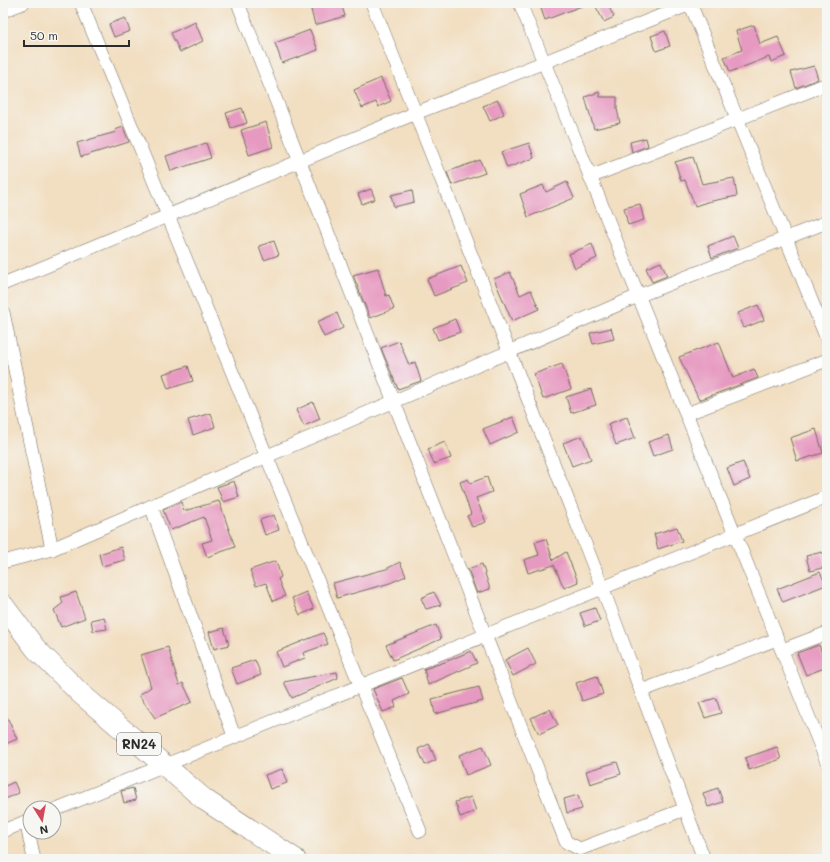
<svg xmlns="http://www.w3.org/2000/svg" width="830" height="862" font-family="Mali,sans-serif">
  <rect width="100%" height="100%" fill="#f6f6f2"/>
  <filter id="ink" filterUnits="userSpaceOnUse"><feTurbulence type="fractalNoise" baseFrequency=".025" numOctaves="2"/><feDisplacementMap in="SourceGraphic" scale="8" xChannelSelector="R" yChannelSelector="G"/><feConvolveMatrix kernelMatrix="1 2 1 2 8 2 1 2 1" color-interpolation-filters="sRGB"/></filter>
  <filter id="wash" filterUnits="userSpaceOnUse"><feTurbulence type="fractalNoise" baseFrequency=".012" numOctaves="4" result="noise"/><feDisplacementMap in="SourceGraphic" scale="16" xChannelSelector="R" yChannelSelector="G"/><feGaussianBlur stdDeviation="0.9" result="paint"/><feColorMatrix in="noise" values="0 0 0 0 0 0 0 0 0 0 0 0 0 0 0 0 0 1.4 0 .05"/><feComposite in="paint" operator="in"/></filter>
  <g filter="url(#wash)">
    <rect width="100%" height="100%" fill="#f2dec0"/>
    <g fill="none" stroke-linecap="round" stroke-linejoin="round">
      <polyline stroke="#68c2e6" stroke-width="4" points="786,859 789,859"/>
    </g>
    <g id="blocks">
      <g fill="#e79ac1">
        <polygon points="320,3 341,3 345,16 315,25 310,6"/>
        <polygon points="539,3 586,3 587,4 545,20"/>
        <polygon points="594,3 607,3 614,17 604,22"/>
        <polygon points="125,18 130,31 114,37 109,24"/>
        <polygon points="195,22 203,41 180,52 171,33"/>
        <polygon points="754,25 760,44 778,37 786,56 771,62 769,57 730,72 724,57 742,50 736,31"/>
        <polygon points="310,30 318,50 282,63 275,43"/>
        <polygon points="665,31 670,46 656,51 651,36"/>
        <polygon points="814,66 818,79 796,88 791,72"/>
        <polygon points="381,78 391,101 378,107 376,102 362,108 354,90"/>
        <polygon points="599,92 600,97 617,97 617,109 620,123 594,129 585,97"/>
        <polygon points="498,100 504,114 490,121 483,106"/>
        <polygon points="242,108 247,123 231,128 226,113"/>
        <polygon points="266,122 273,147 249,155 241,130"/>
        <polygon points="123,127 129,142 81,157 77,143 116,132 115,130"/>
        <polygon points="646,138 648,146 632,152 630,142"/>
        <polygon points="206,143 211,158 171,171 166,156"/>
        <polygon points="529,143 534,158 507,168 501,152"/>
        <polygon points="693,157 702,184 734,178 737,196 707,202 695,206 685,180 681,181 675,162"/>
        <polygon points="480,160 485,173 452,185 447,172"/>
        <polygon points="567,182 574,198 528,217 520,194 543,185 546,192"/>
        <polygon points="371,189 375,199 362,204 358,194"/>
        <polygon points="412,190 414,202 394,207 391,195"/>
        <polygon points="640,204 644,220 628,225 624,208"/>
        <polygon points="733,236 738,248 712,258 708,246"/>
        <polygon points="274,241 279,255 264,260 259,246"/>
        <polygon points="592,244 597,258 575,268 569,254"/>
        <polygon points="661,262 667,276 652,282 646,268"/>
        <polygon points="461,266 468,283 434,296 427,279"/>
        <polygon points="378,268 386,296 389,295 394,309 370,318 353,275"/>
        <polygon points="510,272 520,295 531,290 539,309 512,321 494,279"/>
        <polygon points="758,305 764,320 744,328 738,313"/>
        <polygon points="337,313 343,328 324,337 317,322"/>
        <polygon points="455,319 460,332 438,340 433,328"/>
        <polygon points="611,328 614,339 593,344 590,333"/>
        <polygon points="399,341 409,365 415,362 421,381 398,389 381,348"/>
        <polygon points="719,342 733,378 754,369 758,378 699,400 679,357"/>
        <polygon points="562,364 571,389 543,399 534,374"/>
        <polygon points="188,366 193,381 168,389 163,374"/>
        <polygon points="591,389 596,405 571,413 566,397"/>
        <polygon points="313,402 320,419 304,426 296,410"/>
        <polygon points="211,413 215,427 193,435 188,420"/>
        <polygon points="513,417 519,432 490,445 483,429"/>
        <polygon points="627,417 635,438 616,445 608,424"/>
        <polygon points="816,429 823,453 797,461 790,438"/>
        <polygon points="669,435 673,449 653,456 648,442"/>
        <polygon points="582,436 591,459 572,466 563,443"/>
        <polygon points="445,442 451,458 434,464 428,449"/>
        <polygon points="743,462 750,479 734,486 727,468"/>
        <polygon points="487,477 492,492 476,498 486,522 472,527 467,516 471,514 460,482 468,479 470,483"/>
        <polygon points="234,481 239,497 223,502 217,487"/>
        <polygon points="219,501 235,547 207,557 202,543 212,540 204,517 171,530 163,510 181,502 184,511"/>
        <polygon points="274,515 279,530 265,535 260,520"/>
        <polygon points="677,527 682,541 658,549 654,534"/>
        <polygon points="546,539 553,560 566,552 578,582 564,588 554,565 528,573 524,560 539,555 535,542"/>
        <polygon points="121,547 125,560 102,566 99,554"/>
        <polygon points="822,552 826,567 810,571 806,556"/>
        <polygon points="276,561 281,577 278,579 285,596 273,601 266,583 256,586 250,570"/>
        <polygon points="400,562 406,576 390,583 337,598 333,583 386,569"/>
        <polygon points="482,564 490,589 477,593 468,569"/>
        <polygon points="820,572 826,585 783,602 777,589"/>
        <polygon points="76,592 85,618 61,627 54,610 63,603 61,597"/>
        <polygon points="306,592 314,609 300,615 292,598"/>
        <polygon points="434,592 441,605 426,609 421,598"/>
        <polygon points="595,608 600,621 585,626 580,613"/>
        <polygon points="104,617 107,629 93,631 91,620"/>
        <polygon points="436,625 441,639 393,660 386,645"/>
        <polygon points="224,628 229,645 214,649 209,632"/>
        <polygon points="323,633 328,644 303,653 305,658 282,667 276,652"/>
        <polygon points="819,645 827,667 806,675 797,653"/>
        <polygon points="168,647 179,685 183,683 192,702 155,718 139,695 151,687 141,655"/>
        <polygon points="528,648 536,664 513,676 505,660"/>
        <polygon points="471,651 477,663 428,685 424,669 445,662"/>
        <polygon points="255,660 261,675 237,684 231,668"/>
        <polygon points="337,672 338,678 292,698 284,682"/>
        <polygon points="597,676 603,694 582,701 576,683"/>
        <polygon points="402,678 409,694 394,701 396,707 383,712 373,689"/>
        <polygon points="479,687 483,701 435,714 432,699"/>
        <polygon points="716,698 721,713 705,718 699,703"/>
        <polygon points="3,708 17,739 3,745"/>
        <polygon points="550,709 558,725 539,734 531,718"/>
        <polygon points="429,744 436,760 425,765 418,749"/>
        <polygon points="483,746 491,765 466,775 459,755"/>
        <polygon points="777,747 781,759 749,770 745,758"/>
        <polygon points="617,762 621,774 590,784 586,771"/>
        <polygon points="282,769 287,783 270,789 265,775"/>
        <polygon points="14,782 19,793 3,800 3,787"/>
        <polygon points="133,788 136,800 124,803 121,791"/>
        <polygon points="718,788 723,802 708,807 703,793"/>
        <polygon points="578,795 582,809 567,813 564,799"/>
        <polygon points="471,797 476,811 460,817 455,802"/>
      </g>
    </g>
  </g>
  <g filter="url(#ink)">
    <use href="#blocks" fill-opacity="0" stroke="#716a5f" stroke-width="1"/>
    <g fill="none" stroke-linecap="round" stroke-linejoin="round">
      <g stroke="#716a5f" stroke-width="14">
        <g id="street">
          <polyline points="81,3 420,831"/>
          <polyline points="238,3 566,842 580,849 685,809"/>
          <polyline points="372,3 602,587 704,859"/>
          <polyline points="520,3 827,762"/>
          <polyline points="690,3 827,339"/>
          <polyline points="3,11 23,3"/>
          <polyline points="590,177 827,84"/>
          <polyline points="3,284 416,113 693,3"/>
          <polyline points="3,312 52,549"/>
          <polyline points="686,414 827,360"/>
          <polyline points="151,506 234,736"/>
          <polyline points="3,562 52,549 638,296 827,222"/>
          <polyline points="782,650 827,633"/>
          <polyline points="641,691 777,639"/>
          <polyline points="54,810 827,497"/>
          <polyline points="26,821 34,859"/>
          <polyline points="3,831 30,820"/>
        </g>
      </g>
      <g stroke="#716a5f" stroke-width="22">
        <polyline id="primary" points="3,605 36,649 80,693 205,800 295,859"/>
      </g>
      <use href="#street" stroke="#fff" stroke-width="13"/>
      <use href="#primary" stroke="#fff" stroke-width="21"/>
    </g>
  </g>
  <g text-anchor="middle" stroke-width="3" stroke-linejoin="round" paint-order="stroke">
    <rect fill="#f6f6f2" stroke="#686867" stroke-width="1" x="117" y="733" width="44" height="22" rx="3"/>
    <g font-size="13" font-weight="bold" fill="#2b2b2b">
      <text x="139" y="749">RN24</text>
    </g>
  </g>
  <rect width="830" height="862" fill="none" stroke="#f6f6f2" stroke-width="16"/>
  <g transform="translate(42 820) rotate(169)"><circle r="19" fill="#f6f6f2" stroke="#a5a5a2"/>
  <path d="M0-3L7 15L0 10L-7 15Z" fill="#d1495b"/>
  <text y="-6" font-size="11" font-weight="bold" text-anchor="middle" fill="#2b2b2b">N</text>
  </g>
  <path d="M24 40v6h105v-6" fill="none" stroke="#2b2b2b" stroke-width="2"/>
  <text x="30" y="40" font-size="12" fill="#2b2b2b" stroke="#f6f6f2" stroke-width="3" paint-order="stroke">50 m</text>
</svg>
